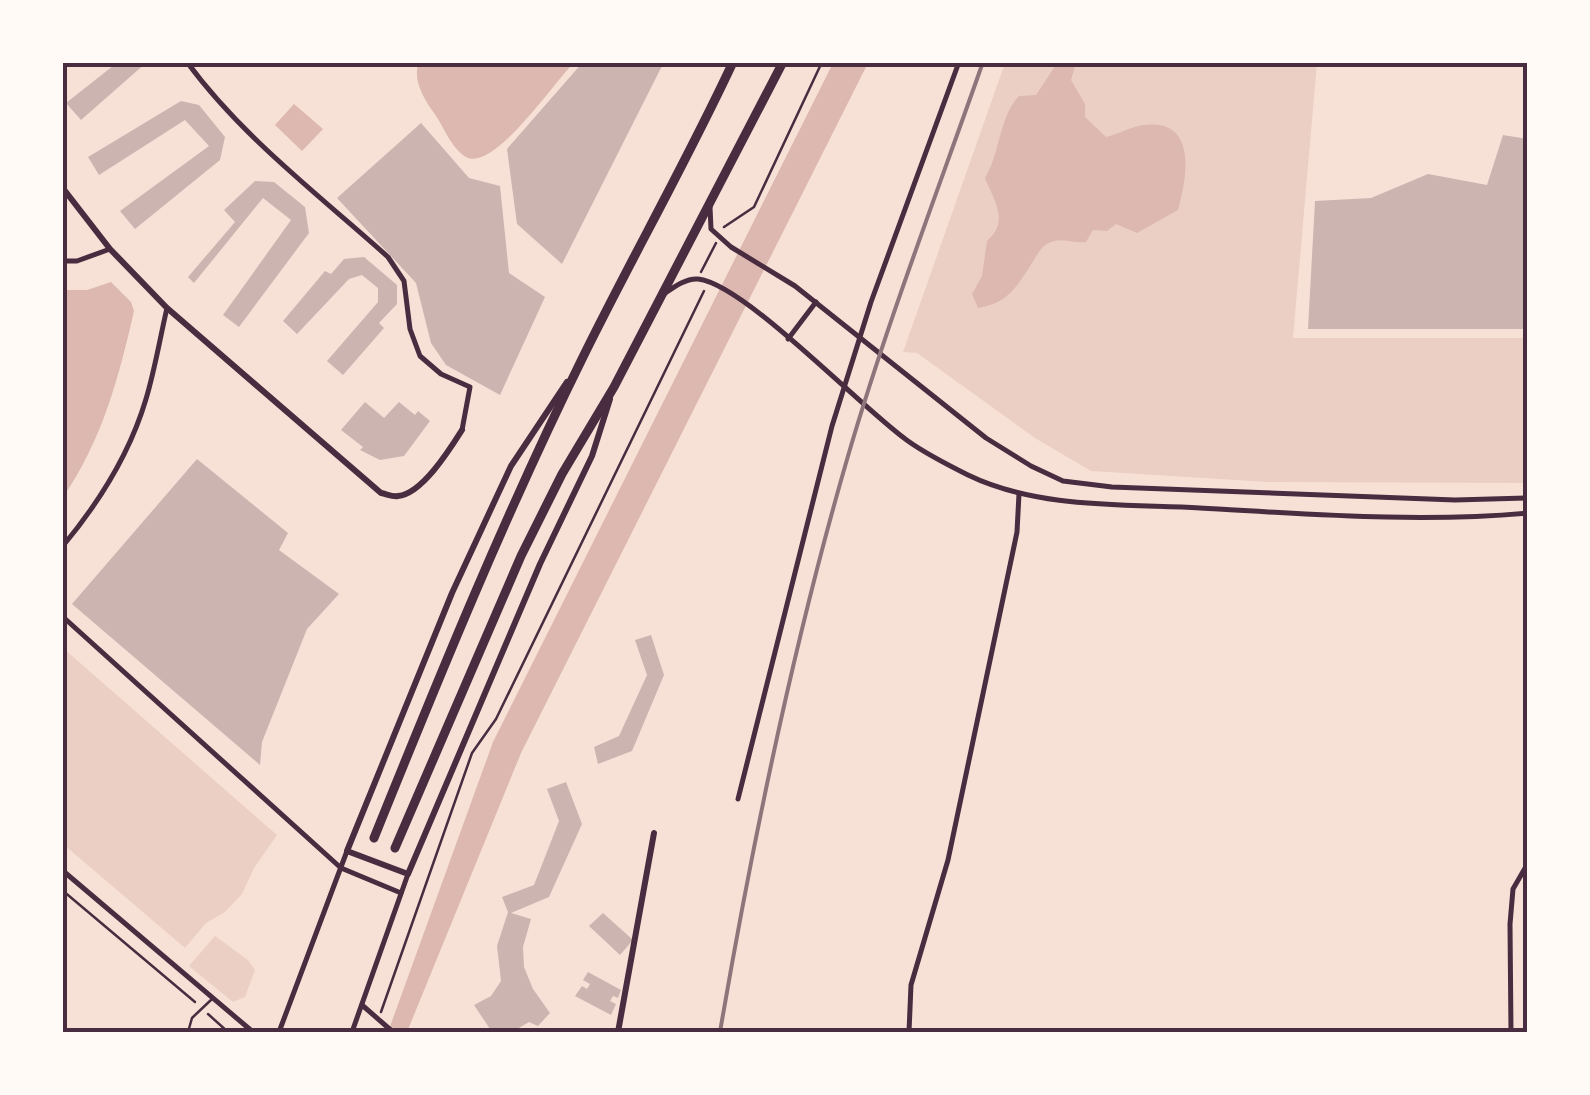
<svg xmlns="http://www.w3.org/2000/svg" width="1590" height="1095" font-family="'Noto Sans',sans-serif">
  <rect width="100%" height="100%" fill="#f7e1d7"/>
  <g fill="#ebcfc5">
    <polygon points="1005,63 1317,63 1293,338 1527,338 1527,483 1267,482 1091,471 1035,438 917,353 903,352"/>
    <polygon points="63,648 277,835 254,868 242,894 225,912 206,923 185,948 63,844"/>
    <polygon points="215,936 248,960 255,970 245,997 233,1002 189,966"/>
  </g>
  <g fill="#dcb8b0">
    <path d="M 419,63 L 419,62 L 574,63 C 556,79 494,173 466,157 C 451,148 444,127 434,113 C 424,99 412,79 419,63 Z"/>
    <polygon points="833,63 868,63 521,753 407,1032 388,1032 493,742"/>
    <path d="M 1057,63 L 1076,63 L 1071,80 L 1085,104 L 1085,117 L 1106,137 C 1119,134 1132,126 1144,125 C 1198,118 1187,178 1178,210 L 1137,233 L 1116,224 L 1107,231 L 1093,230 L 1086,242 C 1072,244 1060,236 1047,244 C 1040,248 1036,257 1032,263 C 1016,288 1008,303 978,308 L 972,294 L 982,276 L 987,241 C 1010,221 994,201 985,178 C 1001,152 998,119 1019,96 L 1036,95 Z"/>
    <polygon points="294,104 323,129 302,151 275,125"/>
    <path d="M 111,282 L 131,302 L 134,311 C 119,377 102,441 63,497 L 63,290 L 87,290 Z"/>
  </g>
  <g fill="#ccb4b1">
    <polygon points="118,62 147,62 81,120 66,103"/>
    <polygon points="583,62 664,62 562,264 517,224 507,149"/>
    <polygon points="181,101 199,105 225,137 220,160 135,229 120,211 209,146 185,120 99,175 88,157"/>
    <polygon points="421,123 469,178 500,186 509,273 545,297 500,395 446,365 431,343 416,283 337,198"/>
    <polygon points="1503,135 1528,139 1528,329 1308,329 1315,201 1371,198 1428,174 1487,185"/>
    <polygon points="255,181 274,182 305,207 309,233 239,327 223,315 291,220 263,198 194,283 188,277 235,222 224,210"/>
    <polygon points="364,257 397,285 397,304 379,323 384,328 343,375 327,361 378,302 378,288 362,275 349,279 297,334 283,321 325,271 331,274 344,259"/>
    <polygon points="365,402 384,418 399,402 415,415 418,411 430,421 404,456 380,460 360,450 363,447 341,430"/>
    <polygon points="197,459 288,533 279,550 339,594 307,629 262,742 260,765 72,604"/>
    <polygon points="651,635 664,675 632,751 598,764 594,747 619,736 647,675 635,640"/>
    <polygon points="566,782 582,824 549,897 511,913 531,919 523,947 524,967 533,989 550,1013 538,1026 529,1022 512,1032 492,1032 474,1005 491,996 501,981 497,946 508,912 502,897 534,885 559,821 547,789"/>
    <polygon points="603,913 633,940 620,955 589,926"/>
    <polygon points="588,972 621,990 618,998 613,996 610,1001 616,1004 611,1015 575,996 582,986 587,989 590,984 583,980"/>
  </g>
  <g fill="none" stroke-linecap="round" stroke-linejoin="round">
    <g stroke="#4a2c40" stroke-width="2.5">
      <polyline points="724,227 754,207 822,62"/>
      <polyline points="701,272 716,243"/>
      <polyline points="62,890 195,1002"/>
      <polyline points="381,1012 472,753 496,719 704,291"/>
      <polyline points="208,1014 228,1032"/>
    </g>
    <polyline stroke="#4a2c40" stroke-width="2.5" points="188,1032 192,1018 212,999"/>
    <g stroke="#4a2c40" stroke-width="5">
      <path d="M 187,62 C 242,137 319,195 388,257 L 404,281 L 410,329 L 420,356 L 441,374 L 470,387 L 462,430"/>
      <polyline points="710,207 711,229 731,247 795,286 986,438 1031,466 1063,481 1112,487 1455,500 1528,498"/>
      <polyline points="62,261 77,261 110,249"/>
      <path d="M 664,294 C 674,287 686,278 698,279 C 745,284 863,410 908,441 C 926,454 948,465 968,475 C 1038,509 1124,504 1200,508 C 1309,514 1419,523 1528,513"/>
      <polyline points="788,339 816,302"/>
      <path d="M 62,547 C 98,504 130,453 146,399 C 155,369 160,338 167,308"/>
      <polyline points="62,616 341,868 401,893"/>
      <polyline points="738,799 832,426 871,302 959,62"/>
      <polyline points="62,870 253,1032"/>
      <polyline points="362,1005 393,1032"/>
      <polyline points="279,1032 347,851"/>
      <polyline points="352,1032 408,874"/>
      <polyline points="909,1032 911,985 948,860 1017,532 1019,494"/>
      <polyline points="1511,1032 1510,924 1513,889 1528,863"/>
    </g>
    <g stroke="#4a2c40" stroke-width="6">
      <path d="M 62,187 L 110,249 L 167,308 L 381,493 C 387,494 392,497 398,496 C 422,494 450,449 462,430"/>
      <polyline points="567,382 511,466 497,496 452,593 347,851 408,874 540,564 592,456 610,399"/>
      <polyline points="618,1032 654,833"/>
    </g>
    <g stroke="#4a2c40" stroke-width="9">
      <path d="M 374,838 C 439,677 505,515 582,359 C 631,259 686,163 733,62"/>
      <polyline points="395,848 521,556 562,474 614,387 783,62"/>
    </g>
    <path stroke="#8f747c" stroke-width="4" d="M 720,1032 C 753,839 793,645 848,456 C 887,323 937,193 983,62"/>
  </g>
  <rect width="1590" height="1095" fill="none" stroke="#fffaf5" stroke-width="130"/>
  <rect x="65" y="65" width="1460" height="965" fill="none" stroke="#4a2c40" stroke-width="4"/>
</svg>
